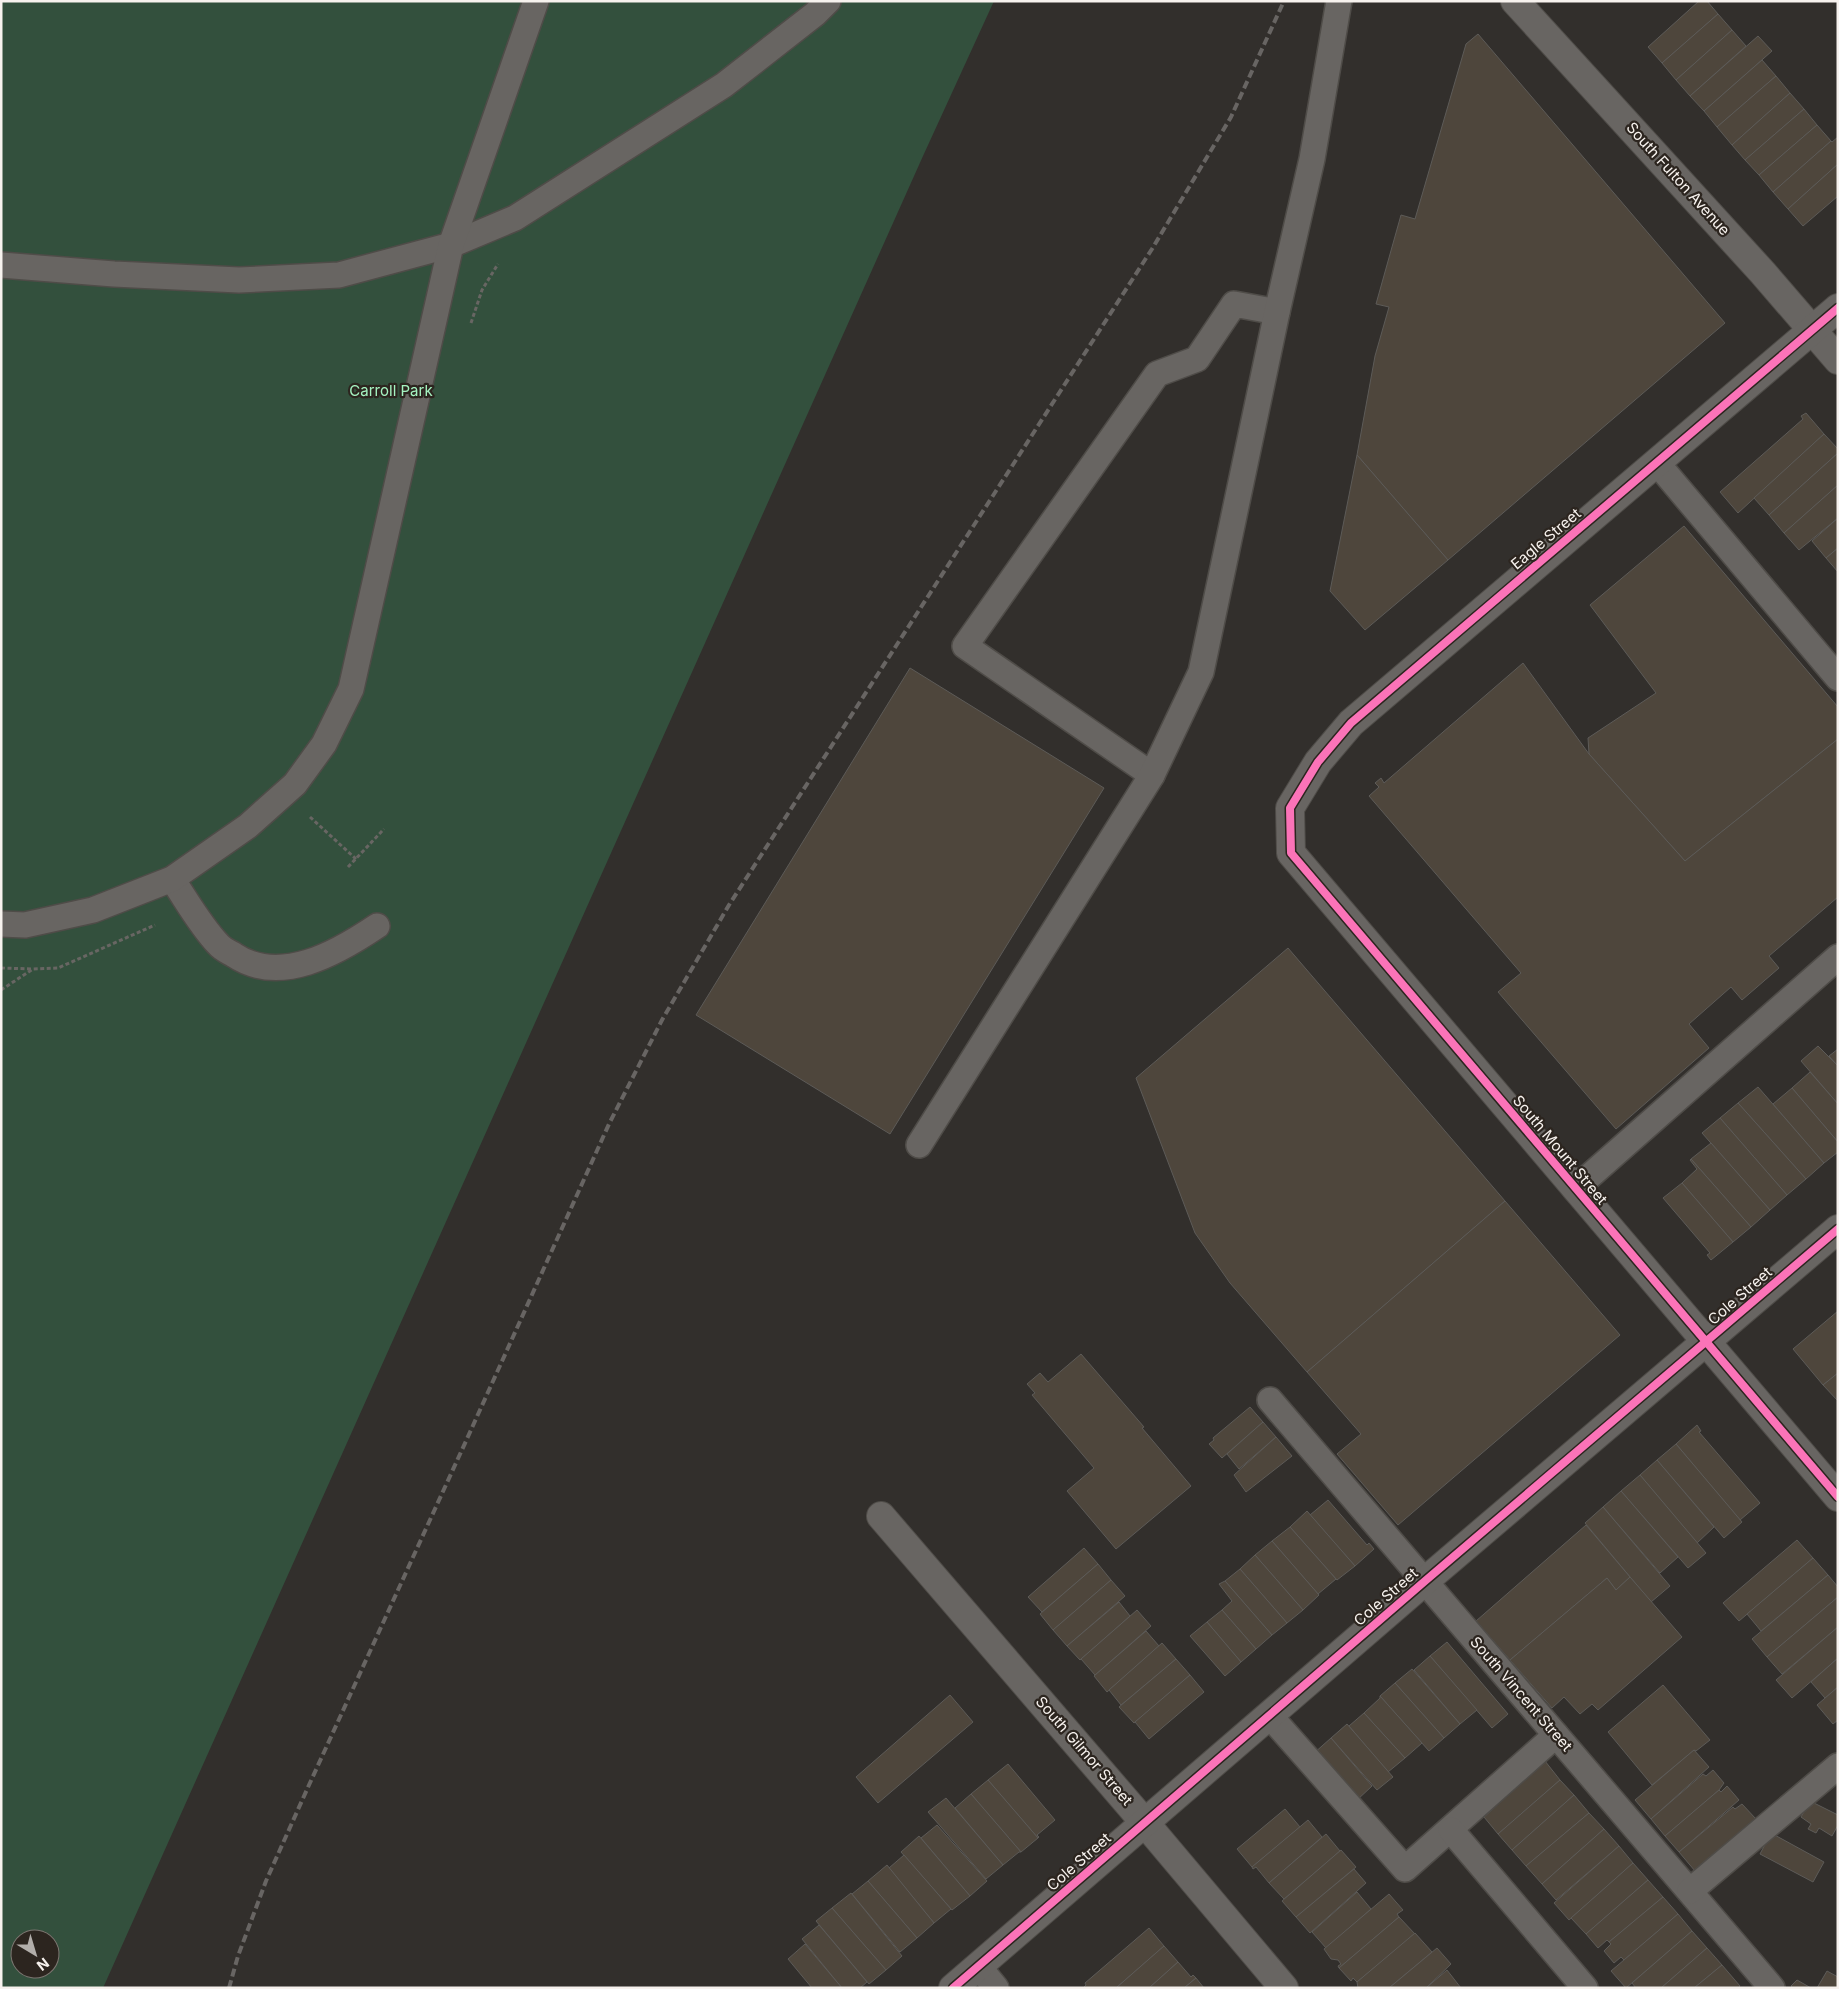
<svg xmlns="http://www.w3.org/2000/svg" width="1839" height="1989" font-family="Inter,sans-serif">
  <rect width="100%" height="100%" fill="#322f2c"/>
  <path fill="#33503d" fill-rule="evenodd" d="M 1,1 L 994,1 L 923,156 L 103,1988 L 1,1988 ZM 20,1939 L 50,1939 L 50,1969 L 20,1969 Z"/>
  <g fill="#4e463c" stroke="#5d5b58">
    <polygon points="1699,1 1707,1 1718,14 1662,63 1648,47"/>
    <polygon points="1718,14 1732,30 1676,80 1662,63"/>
    <polygon points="1732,30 1746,46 1690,96 1676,80"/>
    <polygon points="1478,34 1725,323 1448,560 1357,455 1375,356 1389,307 1376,304 1401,215 1415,219 1466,44"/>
    <polygon points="1758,36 1772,51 1704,111 1690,96"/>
    <polygon points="1762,60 1776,76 1717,127 1704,111"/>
    <polygon points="1776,76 1790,93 1732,145 1717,127"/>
    <polygon points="1790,93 1804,109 1745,160 1732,145"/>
    <polygon points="1804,109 1817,125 1759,175 1745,160"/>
    <polygon points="1817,125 1831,141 1773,192 1759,175"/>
    <polygon points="1838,137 1838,164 1788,209 1773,192 1831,141 1832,142"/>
    <polygon points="1838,164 1838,196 1803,226 1788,209"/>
    <polygon points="1806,413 1824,434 1738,513 1720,492 1803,419 1801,416"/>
    <polygon points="1824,434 1838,449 1838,453 1769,515 1754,498"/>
    <polygon points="1838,453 1838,485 1784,533 1769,515"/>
    <polygon points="1357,455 1448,560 1365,630 1330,591"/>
    <polygon points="1838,485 1838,518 1799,550 1784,533"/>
    <polygon points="1838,518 1838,548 1826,558 1812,541"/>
    <polygon points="1684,526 1838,707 1838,739 1685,861 1589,754 1588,738 1656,693 1590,605"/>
    <polygon points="1838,548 1838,572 1826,558"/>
    <polygon points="1523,663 1589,754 1685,861 1838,739 1838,897 1769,956 1779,968 1742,1000 1731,987 1689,1024 1709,1048 1616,1129 1498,992 1521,973 1369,796 1379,787 1375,783 1381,778 1384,783"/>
    <polygon points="910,668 1104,788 890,1134 696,1015"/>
    <polygon points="1288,948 1505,1201 1307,1372 1230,1283 1195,1233 1136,1078"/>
    <polygon points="1818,1046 1838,1066 1838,1104 1801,1061"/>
    <polygon points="1838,1049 1838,1066 1829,1056"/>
    <polygon points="1810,1072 1838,1104 1838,1142 1792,1088"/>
    <polygon points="1758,1087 1824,1163 1806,1179 1738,1103"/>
    <polygon points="1792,1088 1838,1142 1838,1152 1824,1163 1773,1104"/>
    <polygon points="1738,1103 1806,1179 1787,1195 1720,1118"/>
    <polygon points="1720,1118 1787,1195 1770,1210 1702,1133"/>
    <polygon points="1711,1143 1770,1210 1751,1227 1691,1159"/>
    <polygon points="1691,1159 1751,1227 1733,1242 1682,1183 1697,1169 1690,1160"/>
    <polygon points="1682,1183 1733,1242 1711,1260 1707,1255 1710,1253 1663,1198"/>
    <polygon points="1505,1201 1620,1335 1398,1525 1337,1454 1361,1434 1307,1372"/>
    <polygon points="1838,1311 1838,1373 1823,1385 1793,1349"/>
    <polygon points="1081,1354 1144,1427 1142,1428 1191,1486 1116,1549 1067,1491 1094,1468 1032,1395 1035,1393 1027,1384 1040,1373 1048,1382"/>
    <polygon points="1838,1373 1838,1401 1823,1385"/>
    <polygon points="1250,1407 1263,1422 1222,1458 1209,1444 1214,1440 1213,1438"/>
    <polygon points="1263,1422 1276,1437 1239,1469 1227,1454"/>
    <polygon points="1697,1425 1701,1431 1699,1432 1760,1503 1740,1520 1676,1444"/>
    <polygon points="1276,1437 1292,1456 1246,1492 1234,1475"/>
    <polygon points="1676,1444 1742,1522 1724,1538 1657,1460"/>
    <polygon points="1657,1460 1714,1527 1697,1543 1640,1475"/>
    <polygon points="1640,1475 1706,1553 1688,1568 1621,1491"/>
    <polygon points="1621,1491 1678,1557 1660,1573 1603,1507"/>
    <polygon points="1328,1500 1367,1545 1369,1543 1374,1549 1355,1566 1310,1515"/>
    <polygon points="1603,1507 1670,1586 1651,1602 1585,1523"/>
    <polygon points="1307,1511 1355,1566 1337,1580 1290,1527"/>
    <polygon points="1586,1525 1630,1577 1616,1590 1607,1578 1510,1660 1476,1621"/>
    <polygon points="1290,1527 1336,1579 1318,1594 1272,1541"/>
    <polygon points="1797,1540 1813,1558 1739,1621 1723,1603"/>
    <polygon points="1272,1541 1319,1595 1303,1610 1255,1555"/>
    <polygon points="1084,1548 1098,1564 1042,1612 1028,1597"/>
    <polygon points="1255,1555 1303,1610 1287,1623 1240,1569"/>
    <polygon points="1813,1558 1828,1575 1761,1631 1747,1614"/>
    <polygon points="1098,1564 1111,1580 1053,1630 1040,1614"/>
    <polygon points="1240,1569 1287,1623 1272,1635 1225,1581"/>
    <polygon points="1828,1575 1838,1587 1838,1597 1767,1657 1752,1639"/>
    <polygon points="1630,1577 1682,1637 1598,1710 1592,1704 1580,1714 1564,1697 1552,1708 1510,1660 1607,1578 1616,1590"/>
    <polygon points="1111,1580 1125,1596 1067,1646 1053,1630"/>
    <polygon points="1225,1581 1272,1635 1256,1649 1222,1610 1232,1601 1219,1584"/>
    <polygon points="1838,1597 1838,1627 1782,1674 1767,1657"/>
    <polygon points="1119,1602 1130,1616 1080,1660 1067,1646"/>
    <polygon points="1137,1610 1151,1626 1095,1675 1081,1659"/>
    <polygon points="1222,1610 1256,1649 1241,1662 1207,1622"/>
    <polygon points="1207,1622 1241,1662 1225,1676 1190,1636"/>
    <polygon points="1838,1627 1838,1658 1792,1698 1776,1680"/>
    <polygon points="1146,1631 1159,1646 1107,1692 1094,1676"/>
    <polygon points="1447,1642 1508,1714 1492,1728 1430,1656"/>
    <polygon points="1162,1643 1176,1659 1121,1705 1109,1690"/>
    <polygon points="1430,1656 1477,1710 1460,1724 1414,1670"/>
    <polygon points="1838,1658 1838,1687 1825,1698 1811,1682"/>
    <polygon points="1176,1659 1190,1675 1134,1723 1119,1707"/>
    <polygon points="1412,1669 1460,1724 1444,1738 1395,1683"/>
    <polygon points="1190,1675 1204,1692 1149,1739 1135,1722"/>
    <polygon points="1395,1683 1444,1738 1429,1751 1380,1696"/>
    <polygon points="1663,1685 1710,1740 1696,1751 1694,1750 1652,1785 1608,1732"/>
    <polygon points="1838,1687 1838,1720 1833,1724 1817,1705"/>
    <polygon points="950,1695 973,1722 878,1803 856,1777"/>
    <polygon points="1380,1696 1422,1743 1405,1758 1364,1713 1380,1698"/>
    <polygon points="1364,1713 1405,1758 1388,1772 1349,1726"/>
    <polygon points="1347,1724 1393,1777 1377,1790 1331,1738"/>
    <polygon points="1331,1738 1372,1786 1356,1801 1313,1754"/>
    <polygon points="1694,1750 1709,1767 1651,1819 1635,1800"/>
    <polygon points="1545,1761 1560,1780 1498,1834 1484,1817 1494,1808 1492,1806"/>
    <polygon points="1008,1764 1055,1820 1037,1835 1039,1837 1038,1838 988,1780"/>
    <polygon points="1713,1770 1724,1783 1719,1790 1665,1836 1651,1819 1703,1774 1706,1776"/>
    <polygon points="988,1780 1038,1838 1021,1852 971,1794"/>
    <polygon points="1560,1780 1574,1795 1512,1850 1498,1834"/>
    <polygon points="1727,1786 1739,1800 1679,1852 1665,1836 1719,1790 1721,1792"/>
    <polygon points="971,1794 1021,1852 1019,1852 1003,1865 955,1808"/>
    <polygon points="1574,1795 1589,1813 1526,1866 1512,1850"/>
    <polygon points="946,1798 1003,1865 986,1879 928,1812"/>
    <polygon points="1810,1801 1838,1815 1838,1825 1832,1836 1819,1828 1816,1833 1808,1829 1811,1824 1801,1817"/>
    <polygon points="1742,1804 1756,1819 1695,1871 1679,1852 1733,1807 1735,1809"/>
    <polygon points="1285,1809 1300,1827 1252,1867 1237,1849"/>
    <polygon points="1589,1813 1604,1829 1542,1884 1526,1866"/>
    <polygon points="1308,1820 1322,1837 1269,1883 1256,1867 1253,1869 1252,1867"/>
    <polygon points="937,1825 987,1881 970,1896 921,1838"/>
    <polygon points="1604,1829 1619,1846 1556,1900 1542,1884"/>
    <polygon points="1771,1833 1824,1862 1813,1882 1760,1854"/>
    <polygon points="1326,1834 1340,1851 1284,1899 1269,1883"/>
    <polygon points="919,1836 970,1896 952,1910 901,1852"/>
    <polygon points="1619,1846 1633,1863 1569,1920 1554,1903"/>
    <polygon points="1341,1850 1356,1867 1296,1917 1282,1901"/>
    <polygon points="904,1855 951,1909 934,1923 889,1868"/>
    <polygon points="1633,1863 1648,1880 1586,1934 1571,1918"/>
    <polygon points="887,1865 934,1923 917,1938 868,1881"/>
    <polygon points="1354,1869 1366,1883 1310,1933 1296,1917"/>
    <polygon points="1648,1880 1663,1897 1609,1942 1607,1940 1598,1948 1586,1934"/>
    <polygon points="868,1881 917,1938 900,1952 852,1894"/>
    <polygon points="1357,1892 1371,1909 1326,1948 1312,1932"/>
    <polygon points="851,1893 902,1956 886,1970 832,1908"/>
    <polygon points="1389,1894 1403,1910 1397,1914 1399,1917 1339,1968 1338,1966 1341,1964 1338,1960 1331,1959 1324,1949"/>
    <polygon points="1663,1897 1678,1914 1624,1960 1621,1957 1614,1963 1604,1951 1611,1944 1609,1942"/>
    <polygon points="832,1908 886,1970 869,1984 816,1921"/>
    <polygon points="1678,1914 1692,1931 1626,1988 1611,1971"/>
    <polygon points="1399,1917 1415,1934 1357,1982 1353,1978 1351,1981 1339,1968"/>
    <polygon points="819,1925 867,1982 860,1988 842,1988 802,1939"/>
    <polygon points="1149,1928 1164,1946 1116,1988 1083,1988 1086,1985 1085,1983"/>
    <polygon points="1692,1931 1707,1948 1661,1988 1636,1988 1632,1983"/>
    <polygon points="1415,1933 1432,1952 1389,1988 1358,1988 1357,1982"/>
    <polygon points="805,1944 842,1988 812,1988 788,1959"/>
    <polygon points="1164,1946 1178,1962 1149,1988 1116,1988"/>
    <polygon points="1437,1948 1451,1964 1426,1988 1389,1988"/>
    <polygon points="1707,1948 1722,1965 1694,1988 1661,1988"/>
    <polygon points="1178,1962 1191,1977 1193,1975 1196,1978 1184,1988 1149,1988"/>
    <polygon points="1722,1965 1740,1986 1738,1988 1694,1988"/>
    <polygon points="1447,1970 1461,1988 1426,1988"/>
    <polygon points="1827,1971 1838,1977 1838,1988 1817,1988"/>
    <polygon points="1196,1978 1204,1988 1184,1988"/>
    <polygon points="1797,1980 1811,1988 1793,1988 1791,1986"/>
  </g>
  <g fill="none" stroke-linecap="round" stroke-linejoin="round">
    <g stroke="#4f4c48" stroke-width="28">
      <g id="service">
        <polyline points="1,265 114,274 239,280 339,275 451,245 515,218 724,85 815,14 828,1"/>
        <polyline points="1657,463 1838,678"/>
        <polyline points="1152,775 965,646 1157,374 1197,359 1234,304 1277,312"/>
        <path d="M 172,879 C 187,901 200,925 218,944 C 222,949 229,952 234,955 C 280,986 337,953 377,926"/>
        <polyline points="1,924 25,925 93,910 172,879 248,826 295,784 324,744 351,689 451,245 536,1"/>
        <polyline points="919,1145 1152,775 1201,672 1277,312 1312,159 1339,1"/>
        <polyline points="1575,1189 1838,957"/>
        <polyline points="1270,1400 1772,1988"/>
        <polyline points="1270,1716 1405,1869 1556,1735"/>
        <polyline points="1451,1830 1585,1988"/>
        <polyline points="1690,1891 1838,1766"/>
        <polyline points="978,1966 996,1988"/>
      </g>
    </g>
    <g stroke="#4f4c48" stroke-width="30">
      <g id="minor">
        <polyline points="1515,1 1763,273 1838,360"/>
        <polyline points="1838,308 1351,723 1318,762 1290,808 1291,853 1838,1497"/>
        <polyline points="881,1516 1145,1823 1284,1988"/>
        <polyline points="953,1988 1425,1581 1838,1229"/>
      </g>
    </g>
    <g stroke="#686663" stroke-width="3" stroke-dasharray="4 2.5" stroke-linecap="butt">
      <polyline points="471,323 482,290 498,264"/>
      <polyline points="310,817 356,859"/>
      <polyline points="348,867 384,829"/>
      <polyline points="1,968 33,969"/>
      <polyline points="1,990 33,969 58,968 155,925"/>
    </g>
    <use href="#service" stroke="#686562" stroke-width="25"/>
    <use href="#minor" stroke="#686562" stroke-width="28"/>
    <polyline stroke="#686563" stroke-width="4" stroke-dasharray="8 4" stroke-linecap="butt" points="229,1988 238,1956 266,1881 309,1785 466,1441 609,1124 662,1020 729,905 1152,249 1231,117 1284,1"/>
    <g stroke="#2c251f" stroke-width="11">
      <g id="cycleway">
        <polyline points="1838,308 1351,723 1318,762 1290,808 1291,853 1838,1497"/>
        <polyline points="953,1988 1425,1581 1838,1229"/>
      </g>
    </g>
    <use href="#cycleway" stroke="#fb73b8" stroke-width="8"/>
  </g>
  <g text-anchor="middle" stroke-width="4.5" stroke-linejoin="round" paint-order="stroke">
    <g font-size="15" fill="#f7f2ee" stroke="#2c251f">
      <text transform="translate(1678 179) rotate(48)" y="5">South Fulton Avenue</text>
      <text transform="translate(1546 539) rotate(-40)" y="5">Eagle Street</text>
      <text transform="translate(1560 1150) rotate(50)" y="5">South Mount Street</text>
      <text transform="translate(1740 1296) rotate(-41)" y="5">Cole Street</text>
      <text transform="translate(1386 1597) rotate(-41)" y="5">Cole Street</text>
      <text transform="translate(1521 1694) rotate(49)" y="5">South Vincent Street</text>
      <text transform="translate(1084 1751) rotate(49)" y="5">South Gilmor Street</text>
      <text transform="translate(1079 1862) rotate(-41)" y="5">Cole Street</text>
    </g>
    <g font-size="15" fill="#a5f3c1" stroke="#2c251f">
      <text x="391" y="396">Carroll Park</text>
    </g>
  </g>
  <rect width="1839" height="1989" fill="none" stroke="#f7f2ee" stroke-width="5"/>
  <g transform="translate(35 1954) rotate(142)"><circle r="24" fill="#2c251f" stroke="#7d7772"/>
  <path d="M0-4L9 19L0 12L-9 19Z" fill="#b2aeaa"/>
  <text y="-8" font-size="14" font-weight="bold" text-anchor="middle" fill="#f7f2ee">N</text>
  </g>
</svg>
